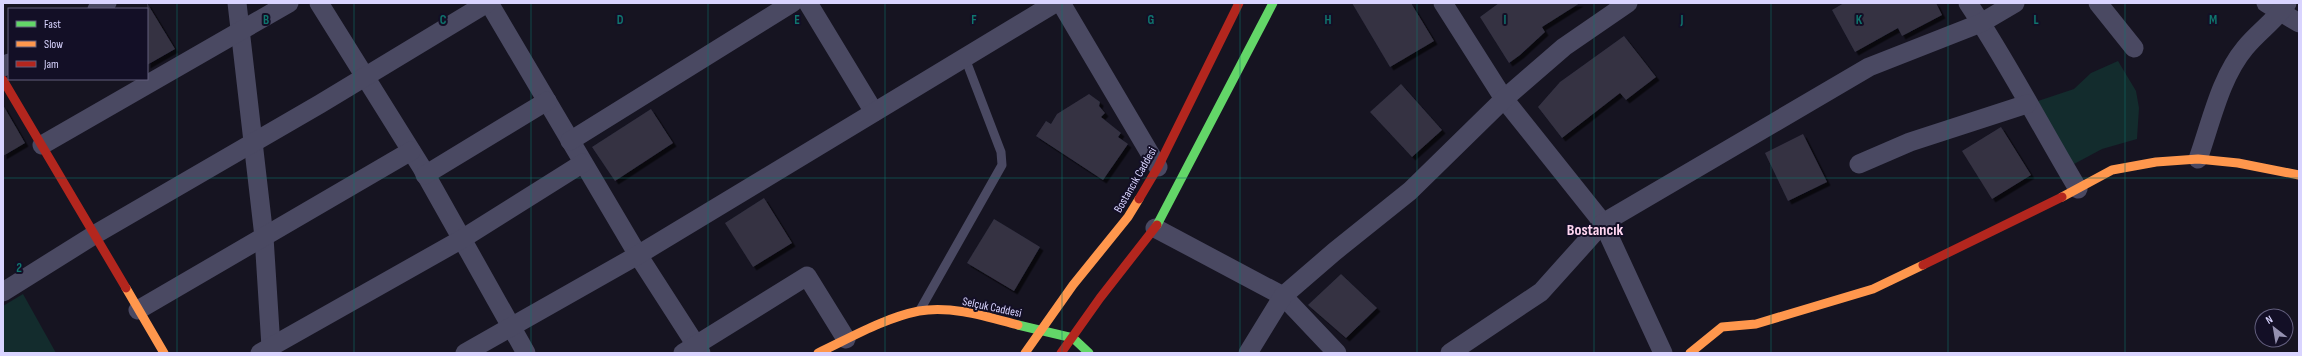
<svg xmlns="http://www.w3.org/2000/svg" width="2302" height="356" font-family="'Sofia Sans Condensed',sans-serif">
  <defs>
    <filter id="shadow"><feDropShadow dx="3.5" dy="3.5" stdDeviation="0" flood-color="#0009"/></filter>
  </defs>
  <rect width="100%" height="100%" fill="#161421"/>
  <g fill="#132c2d">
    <polygon points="2118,61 2136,91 2139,108 2137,139 2102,149 2074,164 2055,137 2038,101 2074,89 2091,73"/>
    <polygon points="23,294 56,353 3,353 3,306"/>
  </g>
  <g fill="#343243" filter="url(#shadow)">
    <polygon points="147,3 175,49 147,65"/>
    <polygon points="1352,3 1411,3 1434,41 1390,67"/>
    <polygon points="1499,3 1580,3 1542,27 1545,32 1520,55 1509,63 1480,17"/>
    <polygon points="1844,3 1936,3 1942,15 1902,36 1898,28 1855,52 1832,10"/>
    <polygon points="1624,36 1656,77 1626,100 1620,93 1562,138 1538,107 1560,82"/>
    <polygon points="1401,84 1442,130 1412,157 1370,112"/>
    <polygon points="1089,94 1100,102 1099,106 1105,113 1101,117 1121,133 1118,137 1128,144 1103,180 1036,136 1046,121 1051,124 1057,114"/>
    <polygon points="3,105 25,143 3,156"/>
    <polygon points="651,109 673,143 615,181 592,147"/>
    <polygon points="2001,127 2031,175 1992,199 1962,151"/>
    <polygon points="1803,134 1827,182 1788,201 1765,153"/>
    <polygon points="764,198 792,243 753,267 725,223"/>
    <polygon points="994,219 1040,247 1014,291 967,263"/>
    <polygon points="1341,274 1377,308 1346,338 1308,305"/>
  </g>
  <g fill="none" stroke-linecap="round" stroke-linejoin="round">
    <polyline stroke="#4a4962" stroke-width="9" points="920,310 1002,165 1001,152 965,58"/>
    <g stroke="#4a4962" stroke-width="19">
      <polyline points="237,3 264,237 271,347"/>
      <polyline points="319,3 422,168 526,353"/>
      <polyline points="489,3 638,255 701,353"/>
      <polyline points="808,3 874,112"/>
      <polyline points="1061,3 1158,167"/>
      <polyline points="1443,3 1504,99 1603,223 1663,353"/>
      <path d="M 1968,3 C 2008,63 2041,127 2078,189"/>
      <polyline points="2098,3 2134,48"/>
      <polyline points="2266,3 2299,23"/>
      <polyline points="97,9 107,3"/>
      <polyline points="3,67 9,63"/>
      <polyline points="570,141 792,3"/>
      <polyline points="42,145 289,3"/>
      <path d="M 2198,159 C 2211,123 2220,78 2245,48 C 2258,32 2276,20 2287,3"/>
      <polyline points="1859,164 1910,142 2027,104"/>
      <polyline points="425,175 547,101"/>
      <polyline points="1155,228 1283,296 1337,353"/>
      <polyline points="3,292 94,235 320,104 487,3"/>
      <polyline points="138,310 411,151"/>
      <polyline points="260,353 462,239 583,163"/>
      <polyline points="465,353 638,255 1055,3"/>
      <polyline points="683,353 807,276 846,339"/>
      <polyline points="1248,353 1283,296 1334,252 1410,191 1504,99 1564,47 1628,3"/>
      <polyline points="1450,353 1541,292 1603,223 1869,67 1981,23 2015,3"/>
    </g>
    <g stroke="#63d668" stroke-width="9">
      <polyline points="1157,225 1273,3"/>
      <polyline points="1018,325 1073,338 1089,353"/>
    </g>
    <g stroke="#ff974d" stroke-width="9">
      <polyline points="2062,197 2112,170 2156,162 2198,159 2238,163 2299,175"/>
      <polyline points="126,288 164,353"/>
      <path d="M 818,353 C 850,338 884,318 919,311 C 951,305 988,317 1018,325"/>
      <polyline points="1025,353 1073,285 1128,217 1139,199"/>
      <polyline points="1690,353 1722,327 1756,324 1873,289 1923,265"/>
    </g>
    <g stroke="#b3261e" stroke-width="9">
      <polyline points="3,80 126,288"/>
      <polyline points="1139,199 1158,167 1239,3"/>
      <polyline points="1923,265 2062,197"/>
      <polyline points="1061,353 1100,298 1157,225"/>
    </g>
  </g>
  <path fill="none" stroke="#0f766e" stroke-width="1" stroke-opacity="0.55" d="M 177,3 L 177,353M 354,3 L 354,353M 531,3 L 531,353M 708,3 L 708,353M 885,3 L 885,353M 1062,3 L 1062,353M 1240,3 L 1240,353M 1417,3 L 1417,353M 1594,3 L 1594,353M 1771,3 L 1771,353M 1948,3 L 1948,353M 2125,3 L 2125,353M 3,178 L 2299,178"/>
  <g text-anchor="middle" stroke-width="4" stroke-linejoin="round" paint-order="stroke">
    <g font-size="12" fill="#d9d4ff" stroke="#130f26">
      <text transform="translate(1135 180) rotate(-60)" y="4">Bostancık Caddesi</text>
      <text transform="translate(992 307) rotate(12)" y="4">Selçuk Caddesi</text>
    </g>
    <g font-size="16" font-weight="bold" fill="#ffd6f0" stroke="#130f26">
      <text x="1595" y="235">Bostancık</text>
    </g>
  </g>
  <g font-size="13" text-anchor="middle" font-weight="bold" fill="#0f766e" stroke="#130f26" stroke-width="4" stroke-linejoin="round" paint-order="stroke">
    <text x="266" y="24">B</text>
    <text x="443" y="24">C</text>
    <text x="620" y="24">D</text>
    <text x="797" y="24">E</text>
    <text x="974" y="24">F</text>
    <text x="1151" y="24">G</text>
    <text x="1328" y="24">H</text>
    <text x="1505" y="24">I</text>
    <text x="1682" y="24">J</text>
    <text x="1859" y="24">K</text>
    <text x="2036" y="24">L</text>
    <text x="2213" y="24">M</text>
    <text x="19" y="272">2</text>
  </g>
  <rect width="2302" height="356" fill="none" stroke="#d9d4ff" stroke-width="8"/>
  <rect x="8" y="8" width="140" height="72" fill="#130f26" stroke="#625e7d"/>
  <rect x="16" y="21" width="20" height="6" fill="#63d668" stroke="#625e7d"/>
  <text x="44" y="28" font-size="12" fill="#d9d4ff">Fast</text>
  <rect x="16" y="41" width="20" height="6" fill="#ff974d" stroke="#625e7d"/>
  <text x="44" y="48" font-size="12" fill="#d9d4ff">Slow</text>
  <rect x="16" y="61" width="20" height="6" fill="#b3261e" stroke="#625e7d"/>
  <text x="44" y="68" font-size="12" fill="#d9d4ff">Jam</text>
  <g transform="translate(2274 328) rotate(329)"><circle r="19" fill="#130f26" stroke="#625e7d"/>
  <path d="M0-3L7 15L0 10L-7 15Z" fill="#9591b1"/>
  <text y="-6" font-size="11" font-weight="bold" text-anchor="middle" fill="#d9d4ff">N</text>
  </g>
</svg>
